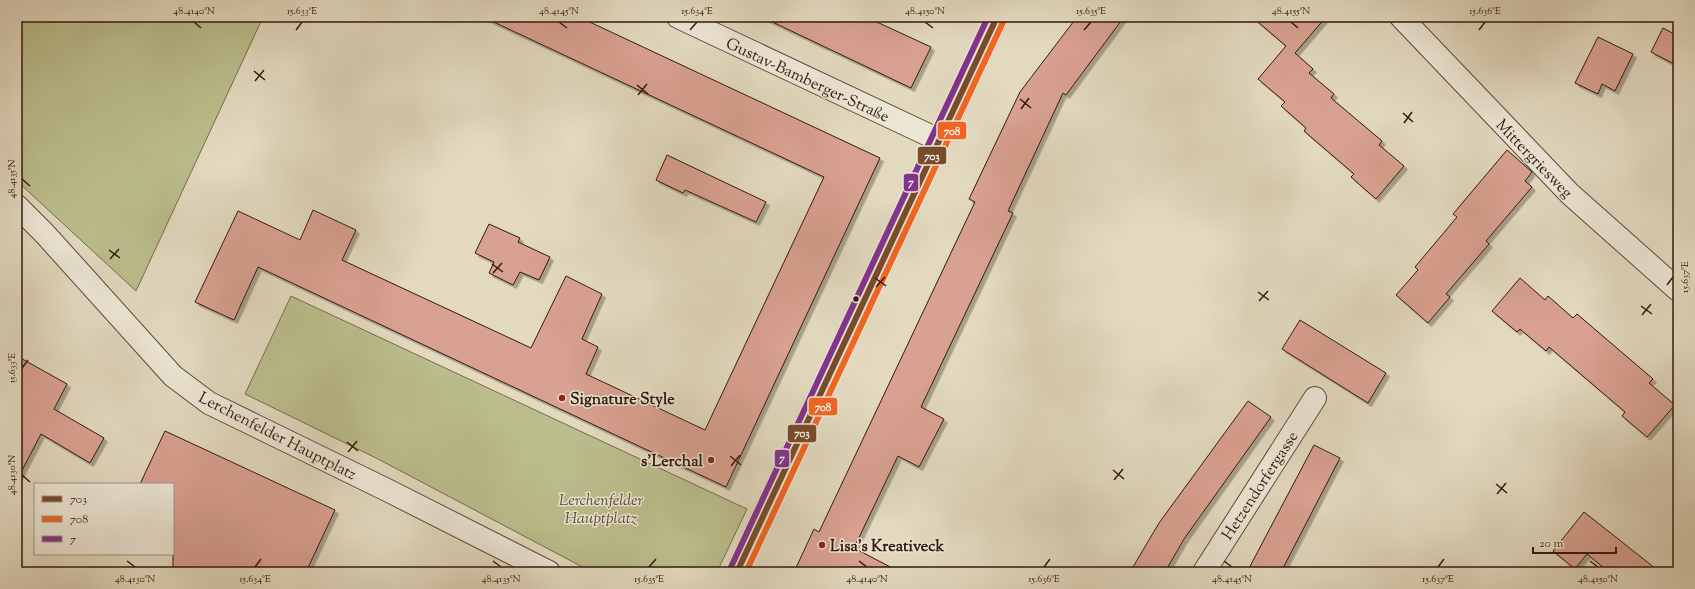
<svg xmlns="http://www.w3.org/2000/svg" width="1695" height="589" font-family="'Sorts Mill Goudy',serif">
  <defs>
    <filter id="shadow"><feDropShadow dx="3.5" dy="3.5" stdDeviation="0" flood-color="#0004"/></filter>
  </defs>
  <rect width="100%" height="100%" fill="#e2d9bf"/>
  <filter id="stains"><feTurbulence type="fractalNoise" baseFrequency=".005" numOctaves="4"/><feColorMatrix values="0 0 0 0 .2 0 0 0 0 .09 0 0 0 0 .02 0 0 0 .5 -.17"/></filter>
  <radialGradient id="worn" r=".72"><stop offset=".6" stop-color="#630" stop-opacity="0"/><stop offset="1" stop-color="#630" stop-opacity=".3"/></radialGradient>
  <g fill="#bbbd8c" stroke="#786b4c">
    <polygon points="17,17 263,17 136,291 17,181"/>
    <polygon points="291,296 747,509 717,572 592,572 378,459 245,394"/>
  </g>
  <g fill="#d9a191" stroke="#34190d" filter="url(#shadow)">
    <polygon points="483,17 579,17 880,158 726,487 258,267 234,320 195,302 238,211 300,240 313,210 356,230 342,260 531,348 566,276 602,294 582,339 598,347 586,374 705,430 824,177"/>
    <polygon points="762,17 866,17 931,47 911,88"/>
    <polygon points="1077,17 1124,17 1066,95 1063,93 1008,211 1013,213 921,407 944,419 919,467 898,456 854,548 900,572 794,572 814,529 819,532 975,202 969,199 1020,92"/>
    <polygon points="1252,17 1326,17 1295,53 1313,69 1309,73 1334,94 1331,98 1382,141 1379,145 1404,166 1376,199 1351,177 1354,174 1304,131 1306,128 1281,106 1285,102 1258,79 1286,46"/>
    <polygon points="1663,28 1678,36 1678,66 1651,52"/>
    <polygon points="1598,37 1633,54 1615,91 1602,84 1598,94 1575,83"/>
    <polygon points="1507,150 1532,172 1525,181 1532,187 1486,241 1489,244 1446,294 1450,297 1428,323 1396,295 1418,270 1415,267 1457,217 1453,214"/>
    <polygon points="667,155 766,202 756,222 685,190 683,193 656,180"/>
    <polygon points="489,224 520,238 518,242 550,257 539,280 520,272 513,285 489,273 494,262 475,253"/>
    <polygon points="1520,278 1545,300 1548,296 1573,318 1577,314 1653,379 1649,383 1675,405 1647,437 1622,416 1625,412 1549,347 1546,351 1520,329 1517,332 1492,311"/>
    <polygon points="1300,320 1386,373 1368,403 1282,349"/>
    <polygon points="17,356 67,384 54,409 104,438 90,463 41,434 17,480"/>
    <polygon points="1248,401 1271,417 1184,539 1165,572 1130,572 1159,523"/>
    <polygon points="165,431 335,510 306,572 173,572 173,484 140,484"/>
    <polygon points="1314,445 1340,458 1281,572 1247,572"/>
    <polygon points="1584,512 1660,572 1609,572 1587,554 1575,569 1553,551"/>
  </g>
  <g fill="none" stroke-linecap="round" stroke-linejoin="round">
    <g stroke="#60493a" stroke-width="24">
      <g id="minor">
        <polyline points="678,17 939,140"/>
        <polyline points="1401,17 1570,194 1678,290"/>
        <polyline points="17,206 45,234 173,376 209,403 389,491 549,572"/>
        <polyline points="737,572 997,17"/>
        <polyline points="1204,572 1315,398"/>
      </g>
    </g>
    <use href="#minor" stroke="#ece6d5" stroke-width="22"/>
    <g stroke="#ece6d5" stroke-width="9">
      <polyline id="bus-1" points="737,572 997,17"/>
    </g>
    <g stroke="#ece6d5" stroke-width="9">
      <polyline id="bus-2" points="746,572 1004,20"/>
    </g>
    <g stroke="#ece6d5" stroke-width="9">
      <polyline id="bus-3" points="730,569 988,17"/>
    </g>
    <use href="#bus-1" stroke="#7a4b2a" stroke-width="6"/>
    <use href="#bus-2" stroke="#f26522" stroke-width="6"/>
    <use href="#bus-3" stroke="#82348b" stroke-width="6"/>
  </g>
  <path fill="none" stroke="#34190d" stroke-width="1.5" d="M 194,22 L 201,28M 559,22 L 567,28M 925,22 L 933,28M 1291,22 L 1298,28M 296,30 L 302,22M 690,30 L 697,22M 1084,30 L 1091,22M 1479,30 L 1485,22M 254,71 L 265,80M 255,81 L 264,70M 637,85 L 648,94M 638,95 L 647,84M 1020,99 L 1031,108M 1021,109 L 1029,98M 1403,113 L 1413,122M 1404,123 L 1412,112M 22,179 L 30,186M 109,250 L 120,258M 110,259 L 119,249M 492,264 L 503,272M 493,273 L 502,263M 875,278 L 886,286M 1667,285 L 1673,277M 876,287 L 885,277M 1258,292 L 1269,300M 1259,301 L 1268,291M 1641,306 L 1652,314M 1642,315 L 1651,304M 22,368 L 28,360M 347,442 L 358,451M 348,452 L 357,441M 730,456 L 741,465M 731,466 L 740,455M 1113,470 L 1124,479M 22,475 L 30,482M 1114,480 L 1123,469M 1496,484 L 1507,493M 1497,494 L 1506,483M 127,561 L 135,567M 493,561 L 501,567M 859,561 L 867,567M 1224,561 L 1232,567M 1590,561 L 1598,567M 255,567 L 261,559M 649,567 L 656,559M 1044,567 L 1050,559M 1438,567 L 1444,559"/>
  <circle fill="#34190d" stroke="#ece6d5" stroke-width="1.5" cx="856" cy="299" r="3.5"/>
  <g fill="#8f2418" stroke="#ece6d5" stroke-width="1.5">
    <circle cx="562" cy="398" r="4"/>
    <circle cx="711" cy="460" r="4"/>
    <circle cx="822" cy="545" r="4"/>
  </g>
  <g text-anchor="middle" stroke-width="3" stroke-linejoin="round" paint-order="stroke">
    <g font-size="16" fill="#34190d" stroke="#ece6d5">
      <text transform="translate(808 79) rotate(25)" y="6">Gustav-Bamberger-Straße</text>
      <text transform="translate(1535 158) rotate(46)" y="6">Mittergriesweg</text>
      <text transform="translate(278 435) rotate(27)" y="6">Lerchenfelder Hauptplatz</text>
      <text transform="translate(1259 485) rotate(-57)" y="6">Hetzendorfergasse</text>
    </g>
    <g font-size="16" font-weight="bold" fill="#34190d" stroke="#ece6d5" text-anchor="start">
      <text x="570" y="404">Signature Style</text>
      <text x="703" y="466" text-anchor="end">s'Lerchal</text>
      <text x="830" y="551">Lisa's Kreativeck</text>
    </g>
    <g font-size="16" font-style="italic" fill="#5c4a33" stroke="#ece6d5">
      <text x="601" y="505">Lerchenfelder<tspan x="601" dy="18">Hauptplatz</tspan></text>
    </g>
  </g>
  <g stroke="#ece6d5" stroke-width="1.5">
    <rect x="937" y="121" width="30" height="19" rx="4" fill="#f26522"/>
    <rect x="917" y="146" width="30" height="19" rx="4" fill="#7a4b2a"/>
    <rect x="903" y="173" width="16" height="19" rx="4" fill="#82348b"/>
    <rect x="808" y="397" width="30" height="19" rx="4" fill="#f26522"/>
    <rect x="787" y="424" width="30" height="19" rx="4" fill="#7a4b2a"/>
    <rect x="774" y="449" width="16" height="19" rx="4" fill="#82348b"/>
  </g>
  <g font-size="11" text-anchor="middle" font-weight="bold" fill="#fff">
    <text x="952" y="135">708</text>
    <text x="932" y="160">703</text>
    <text x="911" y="186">7</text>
    <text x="823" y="411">708</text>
    <text x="802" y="437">703</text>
    <text x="782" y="462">7</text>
  </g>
  <rect width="1695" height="589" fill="none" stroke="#e2d9bf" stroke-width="44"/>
  <rect x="34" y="483" width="140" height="72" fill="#ece6d5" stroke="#a29485"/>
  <rect x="42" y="496" width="20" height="6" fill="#7a4b2a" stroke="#a29485"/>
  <text x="70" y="503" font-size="12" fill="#34190d">703</text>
  <rect x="42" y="516" width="20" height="6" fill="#f26522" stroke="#a29485"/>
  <text x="70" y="523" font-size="12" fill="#34190d">708</text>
  <rect x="42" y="536" width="20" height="6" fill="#82348b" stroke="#a29485"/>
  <text x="70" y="543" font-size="12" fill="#34190d">7</text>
  <path d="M1533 547v6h83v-6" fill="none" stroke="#34190d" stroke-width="2"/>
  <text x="1539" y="547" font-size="12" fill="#34190d" stroke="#ece6d5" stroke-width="3" paint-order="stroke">20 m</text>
  <rect x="22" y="22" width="1651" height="545" fill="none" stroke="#34190d" stroke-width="1.5"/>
  <g font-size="10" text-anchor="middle" fill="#34190d">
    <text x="194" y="14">48.4140°N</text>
    <text x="302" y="14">15.633°E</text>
    <text x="559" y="14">48.4145°N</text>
    <text x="697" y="14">15.634°E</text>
    <text x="925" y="14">48.4150°N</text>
    <text x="1091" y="14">15.635°E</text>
    <text x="1291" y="14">48.4155°N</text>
    <text x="1485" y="14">15.636°E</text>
    <text transform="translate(11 179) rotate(-90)" y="4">48.4135°N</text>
    <text transform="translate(1684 277) rotate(-90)" y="4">15.637°E</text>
    <text transform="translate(11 368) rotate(-90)" y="4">15.633°E</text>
    <text transform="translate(11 475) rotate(-90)" y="4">48.4130°N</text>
    <text x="135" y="582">48.4130°N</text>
    <text x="255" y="582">15.634°E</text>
    <text x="501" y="582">48.4135°N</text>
    <text x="649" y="582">15.635°E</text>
    <text x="867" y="582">48.4140°N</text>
    <text x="1044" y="582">15.636°E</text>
    <text x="1232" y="582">48.4145°N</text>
    <text x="1438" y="582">15.637°E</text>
    <text x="1598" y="582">48.4150°N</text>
  </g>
  <rect width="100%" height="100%" filter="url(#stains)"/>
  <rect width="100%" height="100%" fill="url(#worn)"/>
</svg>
